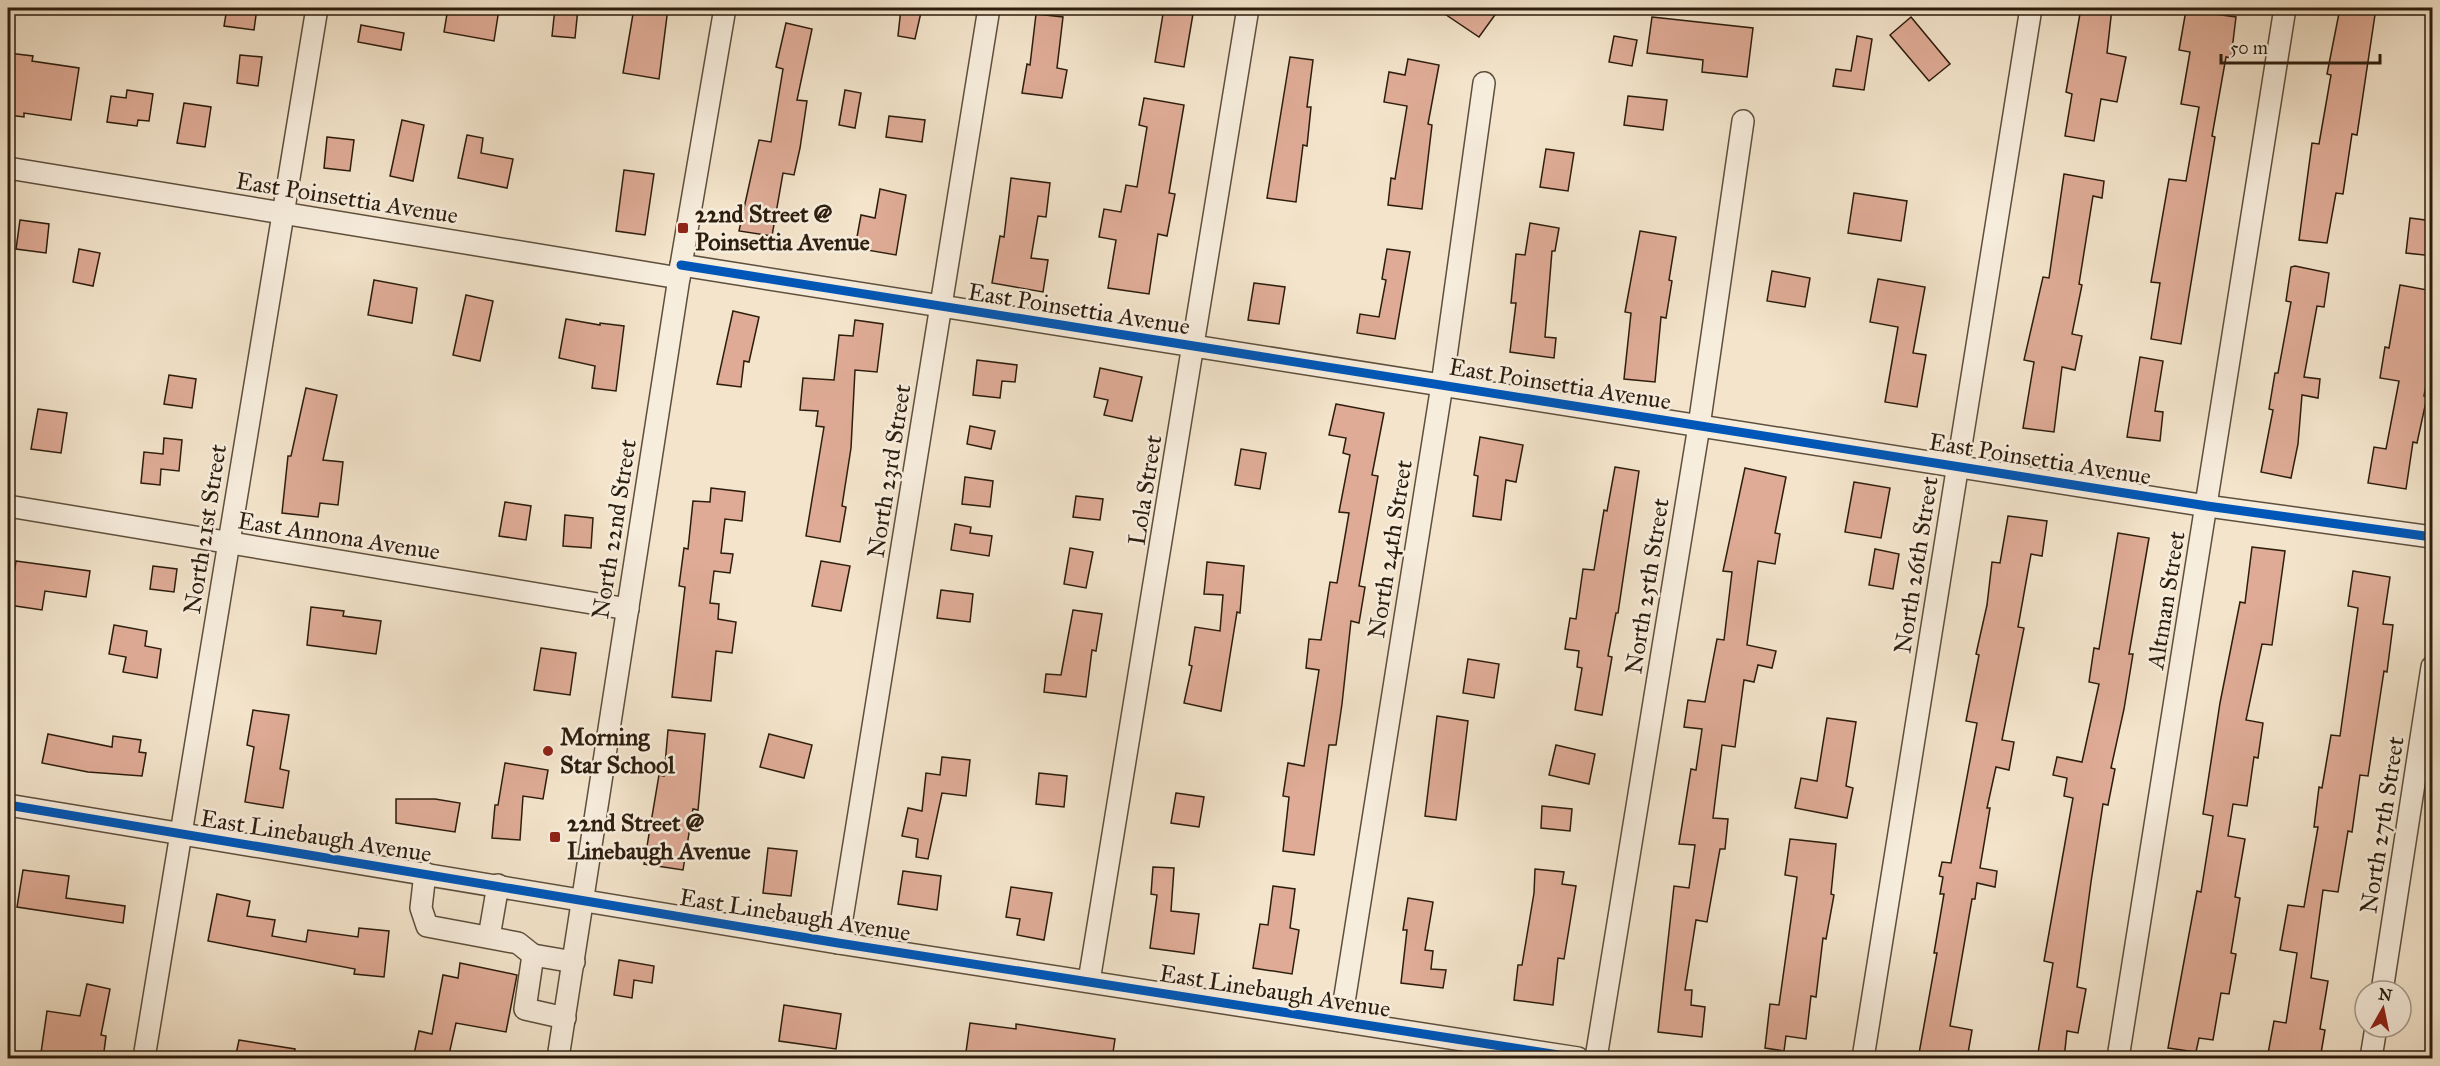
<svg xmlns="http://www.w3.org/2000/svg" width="2440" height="1066" font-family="'IM FELL Great Primer',serif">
  <rect width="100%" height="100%" fill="#f3e4cb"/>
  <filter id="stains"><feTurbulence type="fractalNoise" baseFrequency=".00333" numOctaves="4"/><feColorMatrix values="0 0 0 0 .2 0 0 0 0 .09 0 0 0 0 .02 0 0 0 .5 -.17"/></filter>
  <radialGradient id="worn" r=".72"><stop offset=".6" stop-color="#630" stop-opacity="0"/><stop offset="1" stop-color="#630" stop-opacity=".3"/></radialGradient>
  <g fill="#dfab96" stroke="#2c1d0d" stroke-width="1.5">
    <polygon points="227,8 257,8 254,30 224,26"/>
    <polygon points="448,8 499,9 494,41 444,32"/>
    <polygon points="555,8 578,8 575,38 552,36"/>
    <polygon points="634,8 668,8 659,79 623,73"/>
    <polygon points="901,8 922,8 915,39 898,36"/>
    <polygon points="1164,8 1194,8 1184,67 1155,62"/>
    <polygon points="1436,8 1500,8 1479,37"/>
    <polygon points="2081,8 2112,8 2107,53 2126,57 2117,102 2101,99 2094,141 2065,136 2072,94 2066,92"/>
    <polygon points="2340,8 2376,8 2357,135 2352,134 2343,194 2336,193 2327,243 2299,240 2312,143 2319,144 2331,75 2327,74"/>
    <polygon points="2186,10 2236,17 2231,58 2226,57 2212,136 2215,137 2181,344 2151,339 2160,283 2151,282 2169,179 2186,181 2199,107 2181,104 2190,52 2179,50"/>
    <polygon points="1036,14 1063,17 1057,68 1067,70 1062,98 1022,93 1027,64 1030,65"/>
    <polygon points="1652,17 1753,28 1747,77 1702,72 1703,60 1647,53"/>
    <polygon points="1911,17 1950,64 1929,81 1890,35"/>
    <polygon points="786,23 812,29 797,100 807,101 800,148 794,175 783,173 772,236 739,231 759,140 771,142 783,69 776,67"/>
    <polygon points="361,25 404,33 401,50 358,42"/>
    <polygon points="1614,36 1637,40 1632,66 1609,62"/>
    <polygon points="1857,36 1872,39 1864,90 1833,86 1836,69 1851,71"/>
    <polygon points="8,53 33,56 32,61 79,68 71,120 24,113 24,117 8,115"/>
    <polygon points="240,55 262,57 258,86 237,83"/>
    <polygon points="1290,57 1313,60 1307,107 1311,107 1307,146 1303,145 1296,202 1267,198"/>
    <polygon points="1408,59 1439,65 1428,124 1432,125 1422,209 1388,205 1391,178 1395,179 1407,106 1384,102 1389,72 1405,75"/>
    <polygon points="127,90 153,94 149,121 138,120 137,126 107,122 111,96 126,98"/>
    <polygon points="845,90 861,93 855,128 839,125"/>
    <polygon points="1628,96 1667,100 1663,130 1624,125"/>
    <polygon points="1144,98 1184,105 1169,193 1175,194 1167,236 1158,234 1149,294 1108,288 1116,240 1099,237 1104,209 1121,212 1126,185 1137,187 1147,127 1139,125"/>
    <polygon points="184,103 211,107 205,147 177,143"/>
    <polygon points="889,116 925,120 922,142 886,137"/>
    <polygon points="402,120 424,125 413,181 390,176"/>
    <polygon points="467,135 483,138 481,153 513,159 507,188 458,178"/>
    <polygon points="327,137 354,140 350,171 324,168"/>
    <polygon points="1546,149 1574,153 1568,191 1540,187"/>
    <polygon points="624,170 654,174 645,235 616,231"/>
    <polygon points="2064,174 2104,181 2102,198 2093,196 2079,284 2082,285 2072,334 2082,336 2075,370 2062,367 2054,432 2023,428 2034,362 2024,360 2043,277 2049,278"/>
    <polygon points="1011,178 1050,183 1046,217 1038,216 1031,258 1048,260 1043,292 992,283 1000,236 1004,237"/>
    <polygon points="880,189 906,195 896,255 855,248 861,215 875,218"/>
    <polygon points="1854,193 1907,201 1901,241 1848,233"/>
    <polygon points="2410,218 2433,221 2433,256 2406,253"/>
    <polygon points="20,220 49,224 46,253 16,249"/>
    <polygon points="1530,223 1559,228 1555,251 1552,251 1545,337 1556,338 1554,358 1510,352 1516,303 1511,303 1516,254 1525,255"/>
    <polygon points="1640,231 1676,237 1669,280 1672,281 1666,318 1661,317 1655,382 1624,379 1631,313 1625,312"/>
    <polygon points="79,249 100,253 93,286 73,282"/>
    <polygon points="1387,249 1410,252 1395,339 1357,333 1360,314 1379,317 1386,280 1382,279"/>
    <polygon points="2295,266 2329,273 2324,307 2317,306 2304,377 2320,379 2318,398 2302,395 2298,444 2291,478 2261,472 2273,410 2269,409 2275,373 2278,373 2291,302 2286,301 2291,267"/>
    <polygon points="1772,271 1810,278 1805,307 1767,301"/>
    <polygon points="1878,279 1925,287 1913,353 1926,355 1917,407 1885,402 1898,327 1870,322"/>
    <polygon points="374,280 417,288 412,323 368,315"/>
    <polygon points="1254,283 1285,287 1279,324 1248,320"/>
    <polygon points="2400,285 2433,291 2429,339 2433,340 2433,347 2424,396 2427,397 2417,443 2413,442 2406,489 2368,483 2374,447 2386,449 2399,381 2380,378 2385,347 2389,348"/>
    <polygon points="466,295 493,301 480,361 453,355"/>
    <polygon points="733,311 759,317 749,362 744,361 741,387 717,384"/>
    <polygon points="566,319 600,325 600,323 624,326 616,391 592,388 595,366 559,358"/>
    <polygon points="855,320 883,324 877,372 855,370 851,448 842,506 846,507 840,542 806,536 824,427 816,426 818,411 800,410 803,378 834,380 839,335 853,336"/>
    <polygon points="2140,357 2163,361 2155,411 2163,412 2160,441 2127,437"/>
    <polygon points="977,360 1017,365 1015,382 1002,381 1000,398 973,395"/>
    <polygon points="1100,368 1142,377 1132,421 1104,415 1108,400 1094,397"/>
    <polygon points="169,375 196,379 192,408 164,404"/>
    <polygon points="306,388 337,395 323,460 343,462 338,505 320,503 318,517 282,513 288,456 291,456"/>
    <polygon points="1336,404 1384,413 1372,475 1378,476 1359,586 1365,587 1359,623 1351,621 1342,704 1336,745 1329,745 1314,855 1283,851 1289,797 1283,796 1288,763 1304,766 1319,670 1306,668 1309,639 1321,640 1330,582 1337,583 1349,513 1339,512 1350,455 1343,453 1346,438 1329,435"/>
    <polygon points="38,409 67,413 61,453 31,449"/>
    <polygon points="970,426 995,431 991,449 967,444"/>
    <polygon points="1480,437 1523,445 1516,482 1506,480 1501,520 1473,516 1478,476 1474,475"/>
    <polygon points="164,438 182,440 179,471 161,469 160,485 141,483 144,452 163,454"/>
    <polygon points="1241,449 1266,453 1260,489 1235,485"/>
    <polygon points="1615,467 1639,471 1618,613 1616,613 1608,656 1612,657 1602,715 1575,710 1582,668 1577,667 1579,651 1565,649 1570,618 1576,619 1583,569 1594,570 1604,510 1607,511"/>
    <polygon points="1745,468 1786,477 1775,533 1780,534 1775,564 1758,561 1747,645 1776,651 1772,668 1758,665 1754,682 1744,680 1735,747 1722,745 1713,818 1728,819 1725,849 1720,849 1707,922 1696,920 1685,990 1692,990 1691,1005 1705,1007 1702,1037 1658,1032 1674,886 1689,888 1695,845 1679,844 1691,769 1696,770 1702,729 1684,727 1688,700 1705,702 1717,639 1724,640 1732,572 1723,571"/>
    <polygon points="965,477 993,481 990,507 962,504"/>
    <polygon points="1854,482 1890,488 1881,538 1845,532"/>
    <polygon points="711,488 745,492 742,521 725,519 721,553 733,554 730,573 714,571 710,603 719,604 718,619 736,622 732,653 716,651 711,701 672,697 685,587 679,586 684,548 688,549 693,501 710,502"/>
    <polygon points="1076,496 1103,499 1100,520 1073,517"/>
    <polygon points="505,502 531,506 526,540 499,536"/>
    <polygon points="565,515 593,518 591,548 563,546"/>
    <polygon points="2008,516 2047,521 2042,556 2031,554 2018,627 2024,628 2002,740 2014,742 2009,770 1996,767 1987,808 1990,808 1980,868 1997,871 1995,887 1977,883 1975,899 1972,899 1950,1026 1972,1030 1967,1059 1918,1059 1937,953 1934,953 1944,894 1940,894 1943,877 1939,876 1942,862 1951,863 1977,723 1966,721 1979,655 1976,654 1987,605 1992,562 2000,563"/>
    <polygon points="955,524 971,527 970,533 992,536 989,556 951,550"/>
    <polygon points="2118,533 2149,538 2129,654 2133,654 2124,709 2111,768 2115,769 2108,805 2103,804 2091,882 2077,987 2086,989 2078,1033 2067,1031 2064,1059 2037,1059 2053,963 2044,961 2073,798 2064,796 2067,778 2053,775 2057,757 2082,762 2099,684 2089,682 2094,648 2099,649"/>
    <polygon points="2252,547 2285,551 2272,645 2262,644 2246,720 2263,723 2258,758 2254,757 2247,806 2233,804 2228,836 2245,839 2235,897 2240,898 2231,953 2236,954 2229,994 2221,993 2213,1040 2199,1038 2196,1052 2168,1048 2197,891 2201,892 2213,816 2203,814 2220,703 2240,602 2245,603"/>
    <polygon points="1070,548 1093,552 1086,588 1064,584"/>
    <polygon points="1875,549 1899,554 1893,589 1869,585"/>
    <polygon points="16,561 90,571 86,597 45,591 42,610 9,605"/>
    <polygon points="821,561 850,566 841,611 812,606"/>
    <polygon points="1207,562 1244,566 1240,613 1237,612 1221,711 1184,703 1192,666 1189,665 1195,627 1220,631 1223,595 1204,594"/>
    <polygon points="153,566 177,569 174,592 150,589"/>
    <polygon points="2353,571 2390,577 2383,624 2393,625 2387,672 2384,671 2368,776 2360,775 2352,832 2348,831 2338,892 2323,890 2311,978 2328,981 2320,1029 2325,1030 2320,1059 2267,1059 2274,1021 2286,1023 2297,953 2280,950 2288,905 2304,907 2318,827 2314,827 2319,787 2322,788 2331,735 2340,736 2358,608 2348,606"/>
    <polygon points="941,590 973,594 970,622 937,618"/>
    <polygon points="311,607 344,611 343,616 381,621 376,654 307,645"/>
    <polygon points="1073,610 1102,614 1096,651 1092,650 1086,697 1044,692 1046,674 1061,675"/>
    <polygon points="114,625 147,631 145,646 161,649 157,678 123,672 126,657 109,654"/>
    <polygon points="541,648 576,653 570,695 534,690"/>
    <polygon points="1468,659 1499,664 1494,698 1463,693"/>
    <polygon points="253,710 289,715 280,769 289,771 283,808 245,802 254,747 247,745"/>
    <polygon points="1437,716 1468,721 1456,820 1425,816"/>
    <polygon points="1827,718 1856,722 1846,786 1853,788 1847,818 1795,808 1801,778 1817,781"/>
    <polygon points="668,730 705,734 698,810 693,809 683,870 644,864 659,775 664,776"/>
    <polygon points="48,734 112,747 113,736 141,740 139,752 146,753 142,776 88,772 42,763"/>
    <polygon points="769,734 812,745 804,778 760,767"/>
    <polygon points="1556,745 1595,754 1589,784 1549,775"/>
    <polygon points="942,757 970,760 966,796 942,793 928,859 916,857 918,839 902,836 908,808 922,811 926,773 940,775"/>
    <polygon points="505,763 548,770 543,799 523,796 520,840 492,838 495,805 498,805"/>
    <polygon points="1039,773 1067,776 1064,807 1036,804"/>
    <polygon points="1176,793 1204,797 1199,827 1171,823"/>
    <polygon points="396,799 435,799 460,803 455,832 396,823"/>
    <polygon points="1542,806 1572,809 1570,831 1541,828"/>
    <polygon points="1790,839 1836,844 1831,894 1834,895 1826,939 1823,938 1816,997 1811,996 1806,1039 1786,1036 1784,1051 1765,1048 1770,1004 1779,1005 1797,877 1785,875"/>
    <polygon points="768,848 797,851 791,896 763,893"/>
    <polygon points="1153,867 1174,868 1171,911 1199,914 1194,954 1150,948 1157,895 1151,894"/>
    <polygon points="1535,869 1564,872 1562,884 1576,886 1564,959 1558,958 1553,1005 1514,1000 1518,965 1522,965 1534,893"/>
    <polygon points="23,870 69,876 66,898 125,906 123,923 17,907"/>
    <polygon points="903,871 941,876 937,910 898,904"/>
    <polygon points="1273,886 1295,889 1290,928 1299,930 1292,974 1253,968 1260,924 1268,925"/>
    <polygon points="1011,887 1052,893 1044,940 1017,935 1020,919 1006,917"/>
    <polygon points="217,894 250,901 247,916 275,920 272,936 306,942 308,930 358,937 359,928 389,931 384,977 354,974 355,969 208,941"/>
    <polygon points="1408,898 1433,902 1425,950 1433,951 1431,969 1446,970 1443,988 1401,983 1407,930 1403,930"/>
    <polygon points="619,960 654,966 652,983 634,980 632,998 614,995"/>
    <polygon points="460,963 517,975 506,1032 456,1023 448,1059 413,1059 419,1031 432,1034 443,975 458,978"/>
    <polygon points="87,984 110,989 101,1035 106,1036 103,1059 73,1059 41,1053 47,1011 80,1016"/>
    <polygon points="784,1005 841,1014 836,1049 779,1041"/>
    <polygon points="970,1023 1016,1029 1016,1024 1115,1039 1112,1059 1009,1059 966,1052"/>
    <polygon points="239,1040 295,1049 294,1059 235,1059"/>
  </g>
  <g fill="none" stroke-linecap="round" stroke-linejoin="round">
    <g stroke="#5e4f3c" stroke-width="24">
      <g id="minor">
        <polyline points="8,168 679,278"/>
        <polyline points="681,265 2207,506 2432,537"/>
        <polyline points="8,506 628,609"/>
        <polyline points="8,805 838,943 1578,1058"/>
        <polyline points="425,873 421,908 427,926 518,943 533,955 525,1009 565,1018"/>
        <polyline points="489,937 498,885"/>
        <polyline points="838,943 989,8"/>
        <polyline points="533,955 574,962"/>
        <polyline points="1089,981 1248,8"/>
        <polyline points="2382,991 2432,667"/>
        <polyline points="1341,1021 1442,385 1484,83"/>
        <polyline points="144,1058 317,8"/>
        <polyline points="558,1058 681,265 725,8"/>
        <polyline points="1596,1058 1699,426 1743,121"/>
        <polyline points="1863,1058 2031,8"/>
        <polyline points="2118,1058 2285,8"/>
        <polyline points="2371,1058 2376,1027"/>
      </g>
    </g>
    <use href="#minor" stroke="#f7eddd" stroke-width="21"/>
    <g stroke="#f7eddd" stroke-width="13">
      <g id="cycleway">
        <polyline points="681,265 2207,506 2432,537"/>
        <polyline points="8,805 838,943 1578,1058"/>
      </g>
    </g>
    <use href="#cycleway" stroke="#0057b8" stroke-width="9"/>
  </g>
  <g fill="#8f2418" stroke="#f7eddd" stroke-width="2">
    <rect x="677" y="222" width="12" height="12" rx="3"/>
    <circle cx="548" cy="751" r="6"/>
    <rect x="549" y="831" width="12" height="12" rx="3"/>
  </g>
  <g text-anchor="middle" stroke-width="5" stroke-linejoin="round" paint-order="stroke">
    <g font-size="24" fill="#2c1d0d" stroke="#f7eddd">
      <text transform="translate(347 198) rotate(9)" y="8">East Poinsettia Avenue</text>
      <text transform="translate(1079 309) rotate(9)" y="8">East Poinsettia Avenue</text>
      <text transform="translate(1560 384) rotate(9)" y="8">East Poinsettia Avenue</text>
      <text transform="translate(2040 459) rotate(9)" y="8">East Poinsettia Avenue</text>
      <text transform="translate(889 471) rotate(-81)" y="8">North 23rd Street</text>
      <text transform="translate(1145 490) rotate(-81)" y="8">Lola Street</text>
      <text transform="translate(205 529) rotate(-81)" y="8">North 21st Street</text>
      <text transform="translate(614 529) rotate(-81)" y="8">North 22nd Street</text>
      <text transform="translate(339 536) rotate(9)" y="8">East Annona Avenue</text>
      <text transform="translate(1390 549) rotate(-81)" y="8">North 24th Street</text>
      <text transform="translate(1916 565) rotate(-81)" y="8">North 26th Street</text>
      <text transform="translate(1647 586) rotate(-81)" y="8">North 25th Street</text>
      <text transform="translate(2166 600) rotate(-81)" y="8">Altman Street</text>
      <text transform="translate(2382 825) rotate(-81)" y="8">North 27th Street</text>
      <text transform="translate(316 836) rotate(9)" y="8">East Linebaugh Avenue</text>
      <text transform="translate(795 915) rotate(9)" y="8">East Linebaugh Avenue</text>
      <text transform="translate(1275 991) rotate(9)" y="8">East Linebaugh Avenue</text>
    </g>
    <g font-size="24" font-weight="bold" fill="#2c1d0d" stroke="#f7eddd" text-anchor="start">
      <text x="695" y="222">22nd Street @<tspan x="695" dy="28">Poinsettia Avenue</tspan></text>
      <text x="560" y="745">Morning<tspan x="560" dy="28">Star School</tspan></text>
      <text x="567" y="831">22nd Street @<tspan x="567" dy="28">Linebaugh Avenue</tspan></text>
    </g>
  </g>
  <rect width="2440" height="1066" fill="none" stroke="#f3e4cb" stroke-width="30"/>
  <rect x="9" y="9" width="2422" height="1048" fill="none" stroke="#2c1d0d" stroke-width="3"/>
  <rect x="15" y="15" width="2410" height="1036" fill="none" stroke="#2c1d0d" stroke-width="1.5"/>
  <g transform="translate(2383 1009) rotate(9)"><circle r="28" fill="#f7eddd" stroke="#a69a8a" stroke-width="1.5"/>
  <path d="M0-4.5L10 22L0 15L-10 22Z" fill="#8f2418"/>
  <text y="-9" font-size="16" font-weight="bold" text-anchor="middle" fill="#2c1d0d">N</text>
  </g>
  <path d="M2221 54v9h159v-9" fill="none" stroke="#2c1d0d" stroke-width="3"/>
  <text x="2230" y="54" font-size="18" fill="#2c1d0d" stroke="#f7eddd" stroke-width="4.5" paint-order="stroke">50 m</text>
  <rect width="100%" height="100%" filter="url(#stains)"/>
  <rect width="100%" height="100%" fill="url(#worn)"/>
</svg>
